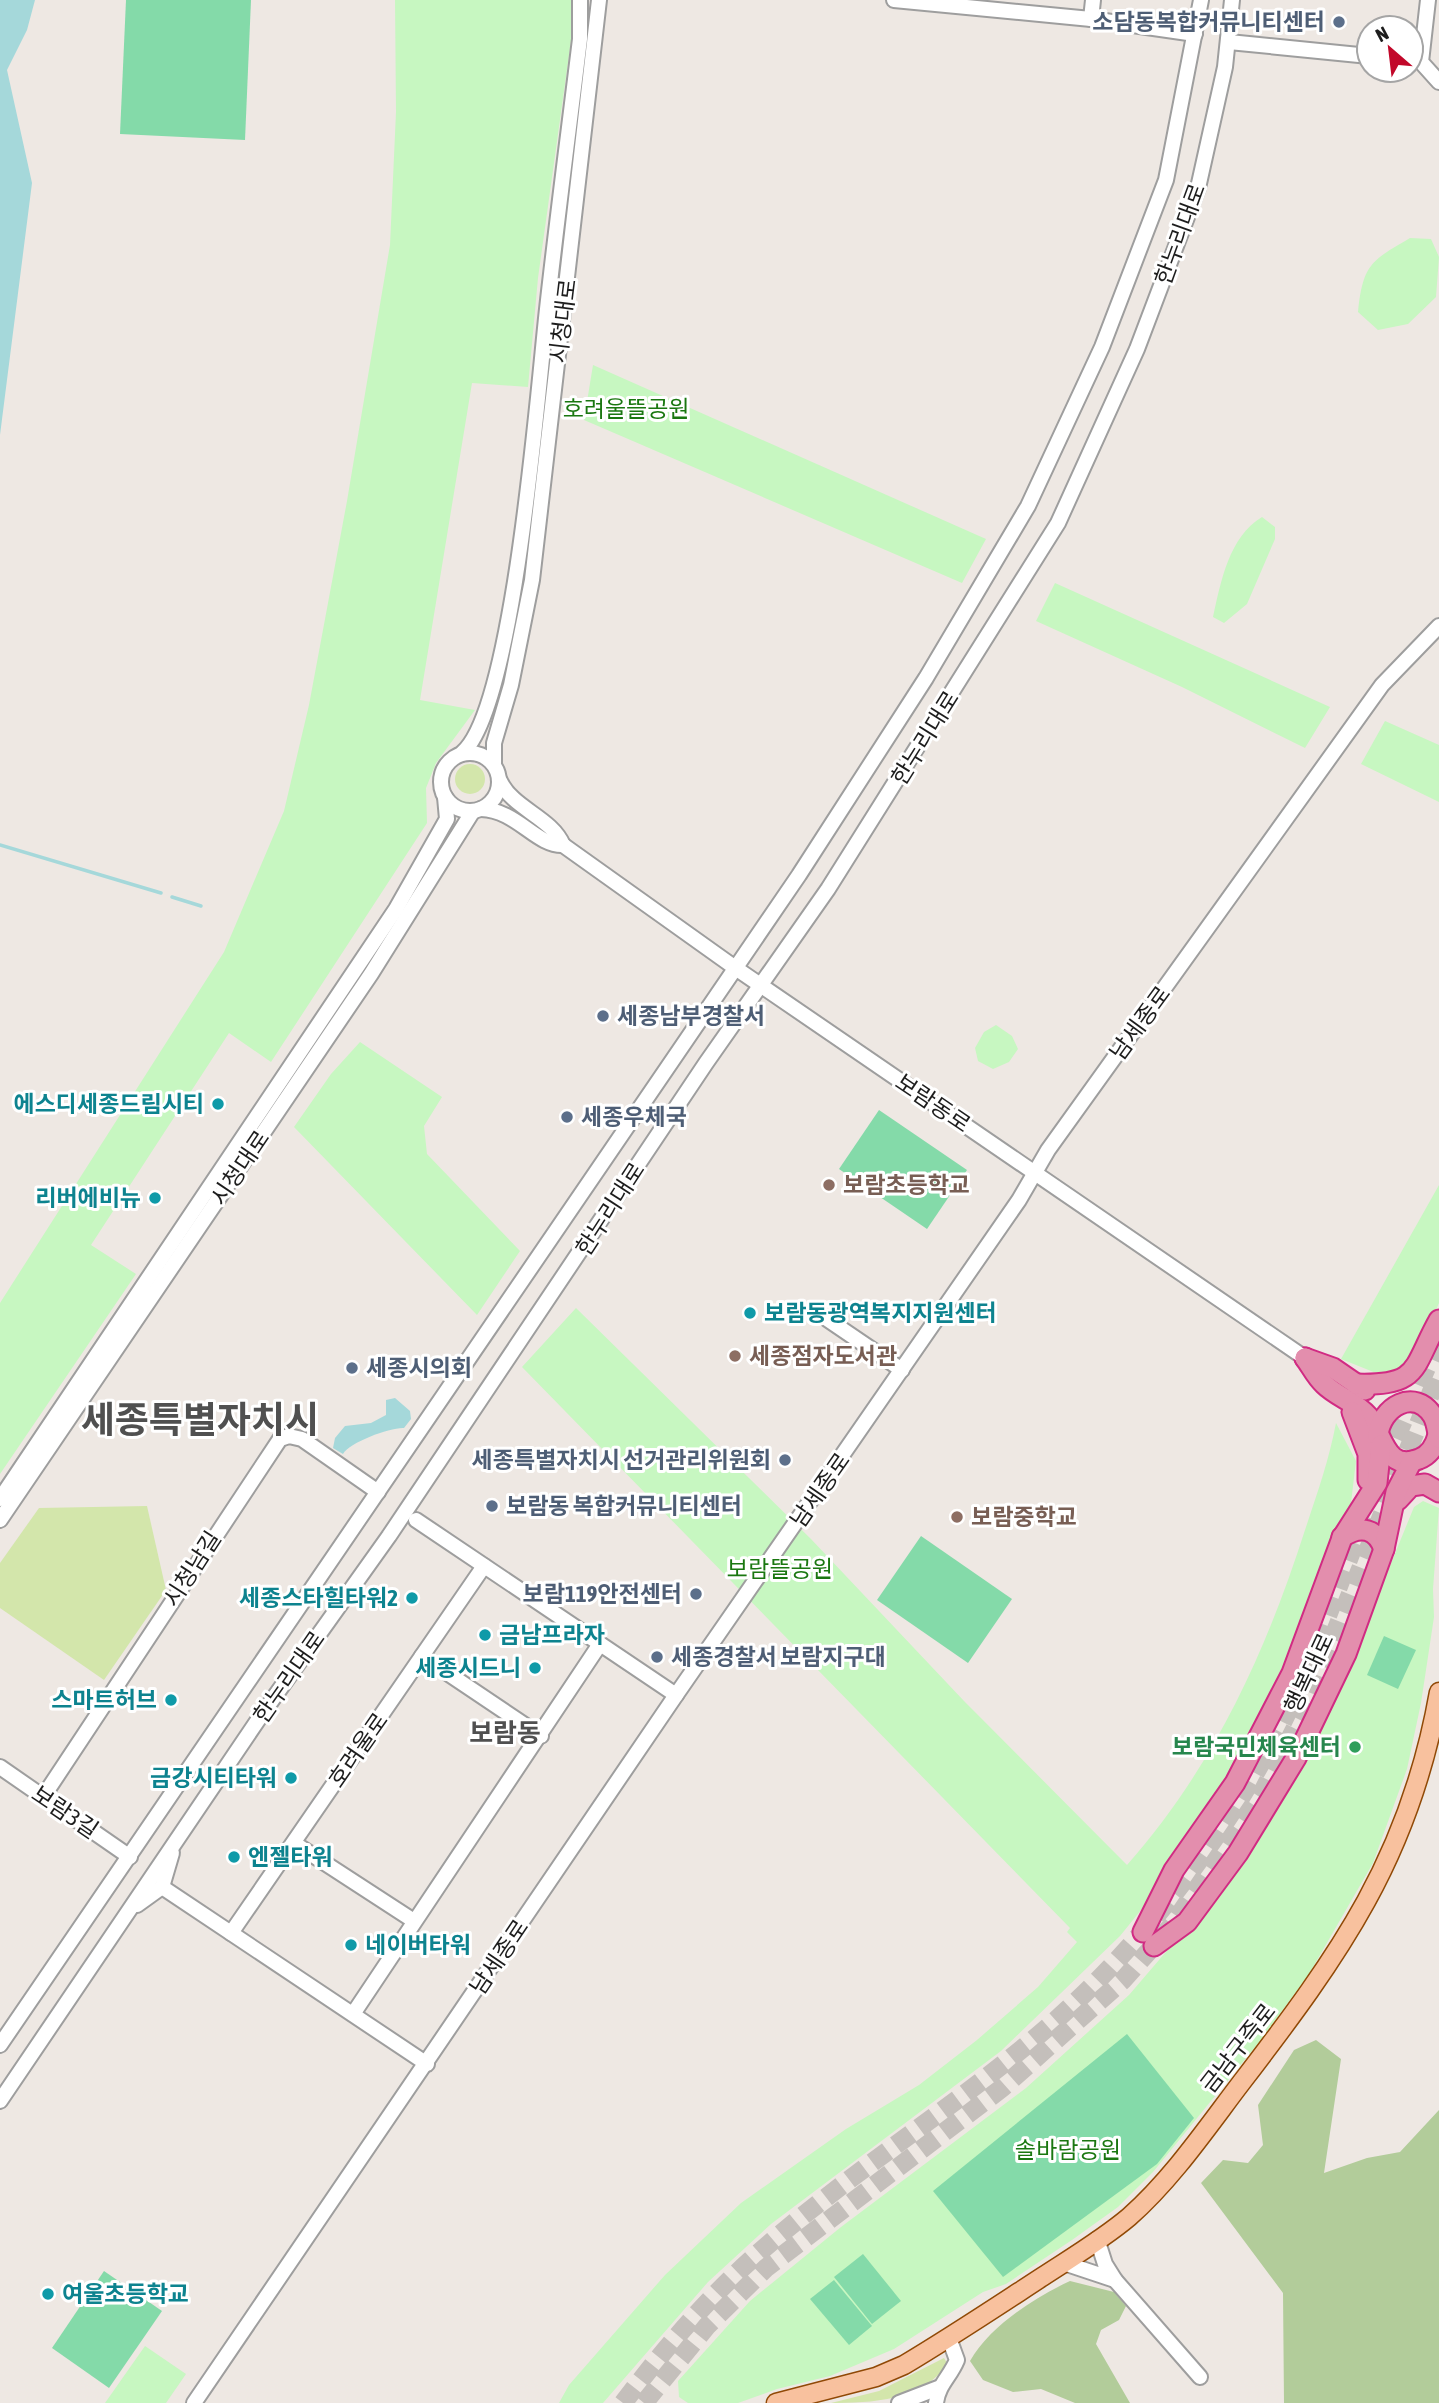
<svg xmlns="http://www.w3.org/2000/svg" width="1439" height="2403" font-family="'Asap Condensed','Noto Sans KR',sans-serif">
  <rect width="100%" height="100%" fill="#eee8e3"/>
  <g fill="#d3e6ab">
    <circle cx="470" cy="779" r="15"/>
    <polygon points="147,1506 166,1590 104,1680 0,1608 0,1563 39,1508"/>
    <path d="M 944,2358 L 947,2363 C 925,2401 870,2403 831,2403 L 879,2391 Z"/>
  </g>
  <g fill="#b2cc9a">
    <polygon points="1316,2040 1341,2059 1324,2173 1367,2158 1400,2152 1439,2110 1439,2403 1284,2403 1283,2293 1201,2183 1223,2160 1248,2163 1263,2145 1258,2105 1294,2050"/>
    <path d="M 1070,2281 L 1114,2292 L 1126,2306 L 1119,2320 L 1101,2330 L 1096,2344 L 1130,2403 L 1075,2403 L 1041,2389 L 1013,2392 L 983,2380 L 970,2361 C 990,2326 1034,2298 1070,2281 Z"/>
  </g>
  <g fill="#c7f7c1">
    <polygon points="395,0 573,0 574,19 538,278 528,387 472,383 420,700 475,710 436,763 426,788 427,823 271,1062 229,1033 91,1245 136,1274 0,1474 0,1303 224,952 284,811 309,705 347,501 390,245 396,112"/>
    <path d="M 1410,238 L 1431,239 L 1439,257 L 1436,297 L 1408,324 L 1378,330 L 1358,312 C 1363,264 1371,261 1410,238 Z"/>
    <polygon points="593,365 986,539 962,583 584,420"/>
    <path d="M 1262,517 L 1275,527 L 1275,539 L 1247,604 L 1224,623 L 1213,617 C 1221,581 1229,537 1262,517 Z"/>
    <polygon points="1055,583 1330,707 1305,748 1182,687 1036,621"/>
    <polygon points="1385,721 1439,745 1439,802 1361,764"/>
    <polygon points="996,1025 1012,1036 1018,1049 1009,1062 993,1069 978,1061 975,1048 984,1032"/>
    <polygon points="360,1042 442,1097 424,1126 427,1154 520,1251 477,1315 294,1127 331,1074"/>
    <polygon points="1439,1185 1439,1303 1424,1336 1396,1374 1376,1373 1341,1359"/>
    <path d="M 576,1308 L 811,1539 L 964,1701 L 1127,1865 C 1213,1768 1266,1652 1305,1530 C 1317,1494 1329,1460 1336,1423 L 1356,1461 L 1351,1503 L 1336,1544 L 1263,1721 L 1158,1889 L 1120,1936 L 1001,2051 L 771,2224 L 708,2282 L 603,2403 L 559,2403 L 569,2385 L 665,2275 L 741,2203 L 846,2129 L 919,2085 L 977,2040 L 1038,1987 L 1077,1942 L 1067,1932 L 1070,1928 L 522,1367 Z"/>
    <polygon points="1423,1501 1439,1508 1433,1589 1434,1617 1421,1703 1407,1769 1373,1863 1309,1974 1260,2041 1153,2172 1118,2207 1072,2240 1006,2284 983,2292 894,2349 830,2376 777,2389 738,2403 688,2403 679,2397 678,2381 750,2301 841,2227 1026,2088 1129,1995 1183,1932 1365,1627 1414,1507"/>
    <polygon points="145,2346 186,2374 166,2403 105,2403"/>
  </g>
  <g fill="#84daa9">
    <polygon points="126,0 251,0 245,140 120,134"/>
    <polygon points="879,1110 967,1170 927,1229 839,1169"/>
    <polygon points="921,1536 1012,1599 968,1663 877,1600"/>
    <polygon points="1384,1636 1416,1650 1398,1689 1367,1675"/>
    <polygon points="1127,2034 1194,2118 1157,2164 1003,2277 933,2191"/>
    <polygon points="863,2254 901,2301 872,2324 834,2277"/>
    <polygon points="104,2271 162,2311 109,2388 52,2348"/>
    <polygon points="834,2280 872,2326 849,2345 810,2299"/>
  </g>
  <g fill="#a5d8da">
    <polygon points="0,0 35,0 27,30 7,70 32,183 0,435"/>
    <path d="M 395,1398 L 410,1411 L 411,1419 L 404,1428 C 391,1427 350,1442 343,1454 L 333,1448 L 335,1438 L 345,1426 L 371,1423 L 386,1415 L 386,1400 Z"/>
  </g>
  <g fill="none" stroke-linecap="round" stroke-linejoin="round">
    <g stroke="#a5d8da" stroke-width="3.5">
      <polyline points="0,845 161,893"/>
      <polyline points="172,897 201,906"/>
    </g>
    <g stroke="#c4bfbb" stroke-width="19" stroke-dasharray="19 10" stroke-linecap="butt">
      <polyline points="1384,1465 1439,1339"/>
      <path d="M 623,2403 C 663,2351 704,2302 753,2258 C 849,2172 960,2105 1056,2020 C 1152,1934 1233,1826 1289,1709 C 1318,1647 1340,1580 1365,1516"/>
      <polyline points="644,2403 707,2326 766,2268 1002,2088 1123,1980 1173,1924 1263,1791 1302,1715 1439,1373"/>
    </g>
    <g stroke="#9e9e9e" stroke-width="18">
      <g id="minor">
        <polyline points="894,0 1091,19 1195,34"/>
        <polyline points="1428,0 1421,62 1439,82"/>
        <polyline points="1091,19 1093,0"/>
        <polyline points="1229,42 1369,56"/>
        <circle cx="470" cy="782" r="29"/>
        <path d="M 462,753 C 514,709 538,389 547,309 C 557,219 569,129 580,39 L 580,0"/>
        <polyline points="494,764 494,743 511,685 532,580 599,0"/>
        <path d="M 500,781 C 513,809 551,817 563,845"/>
        <path d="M 481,809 C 517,810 536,846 563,845"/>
        <polyline points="563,845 734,967 1305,1358"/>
        <polyline points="827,1319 902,1370"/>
        <polyline points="0,1499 396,909 447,819 445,797"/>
        <polyline points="0,1520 371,974 473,811"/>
        <polyline points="416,1520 676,1695"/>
        <polyline points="422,1656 541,1736"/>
        <polyline points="0,1767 130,1857"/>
        <polyline points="43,1797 280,1439 289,1436 302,1439 378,1492"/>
        <polyline points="294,1843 414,1921"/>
        <polyline points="162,1887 427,2064"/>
        <polyline points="137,1905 162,1887 172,1853"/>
        <polyline points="231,1933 484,1566"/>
        <polyline points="353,2014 600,1644"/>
        <polyline points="0,2045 799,875 926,678 1028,506 1102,347 1166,180 1201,0"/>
        <polyline points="0,2101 260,1717 389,1536 706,1063 828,889 1058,523 1137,349 1198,188 1225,67 1232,0"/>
        <polyline points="1064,2263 1115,2280 1105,2264 1097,2239"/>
        <polyline points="1115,2280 1200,2377"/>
        <polyline points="194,2403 676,1695 1019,1200 1048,1150 1382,685 1439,626"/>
        <polyline points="899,2403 938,2388"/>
        <path d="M 936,2403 C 938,2385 950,2377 957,2360 L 949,2338"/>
      </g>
    </g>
    <g stroke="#904906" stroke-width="21">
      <path id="major" d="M 776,2403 L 876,2377 L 904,2365 C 951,2337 996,2307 1042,2277 C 1071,2258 1103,2239 1129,2217 C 1172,2179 1206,2129 1241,2083 C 1340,1954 1410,1857 1439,1692"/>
    </g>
    <g stroke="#d12b83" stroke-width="23">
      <g id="highway">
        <path d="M 1305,1358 C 1311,1366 1316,1377 1324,1384 C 1337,1397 1356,1402 1368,1416 C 1383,1433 1385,1473 1419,1459 C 1430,1455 1435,1446 1438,1435"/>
        <polyline points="1305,1358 1333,1368 1365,1390"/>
        <path d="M 1356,1384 C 1421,1386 1412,1368 1439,1320"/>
        <polyline points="1352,1412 1368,1454 1368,1480"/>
        <path d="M 1378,1436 C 1380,1407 1415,1387 1433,1416 C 1437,1423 1437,1431 1439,1438"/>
        <polyline points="1398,1500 1411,1486 1425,1484 1439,1492"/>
        <path d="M 1342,1537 C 1361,1525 1376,1528 1384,1549"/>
        <polyline points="1143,1932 1174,1870 1235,1783 1292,1673 1342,1538 1377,1483 1381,1445"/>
        <polyline points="1154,1946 1187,1922 1238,1853 1296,1758 1346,1654 1384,1549 1396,1492 1412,1461"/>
      </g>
    </g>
    <use href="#minor" stroke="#fff" stroke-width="14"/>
    <use href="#major" stroke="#f8c19e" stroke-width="18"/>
    <use href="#highway" stroke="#e38ead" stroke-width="19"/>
  </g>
  <g fill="#5c6f8a" stroke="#fff" stroke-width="2.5">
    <circle cx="1339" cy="22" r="7"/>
    <circle cx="603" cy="1016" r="7"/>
    <circle cx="567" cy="1117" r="7"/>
    <circle cx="352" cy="1368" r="7"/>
    <circle cx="785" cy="1460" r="7"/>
    <circle cx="492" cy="1506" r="7"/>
    <circle cx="696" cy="1594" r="7"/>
    <circle cx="657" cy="1657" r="7"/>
  </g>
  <g fill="#0f9aa8" stroke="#fff" stroke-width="2.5">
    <circle cx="218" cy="1104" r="7"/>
    <circle cx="155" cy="1198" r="7"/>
    <circle cx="750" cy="1313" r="7"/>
    <circle cx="412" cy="1598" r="7"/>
    <circle cx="485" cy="1635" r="7"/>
    <circle cx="535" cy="1668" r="7"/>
    <circle cx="171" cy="1700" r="7"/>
    <circle cx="291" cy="1778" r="7"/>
    <circle cx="234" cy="1857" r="7"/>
    <circle cx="351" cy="1945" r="7"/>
    <circle cx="48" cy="2294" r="7"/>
  </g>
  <g fill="#8d6e63" stroke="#fff" stroke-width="2.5">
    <circle cx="829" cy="1185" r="7"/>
    <circle cx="735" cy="1356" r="7"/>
    <circle cx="957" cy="1517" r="7"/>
  </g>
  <circle fill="#2e9e5b" stroke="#fff" stroke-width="2.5" cx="1355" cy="1747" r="7"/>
  <g text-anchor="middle" stroke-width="6" stroke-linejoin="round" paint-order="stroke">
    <g font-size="23" font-weight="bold" fill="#4e5e75" stroke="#fff" text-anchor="start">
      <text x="1325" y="30" text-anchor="end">소담동복합커뮤니티센터</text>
      <text x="617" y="1024">세종남부경찰서</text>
      <text x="581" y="1125">세종우체국</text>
      <text x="366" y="1376">세종시의회</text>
      <text x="771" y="1468" text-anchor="end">세종특별자치시 선거관리위원회</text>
      <text x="506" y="1514">보람동 복합커뮤니티센터</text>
      <text x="682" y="1602" text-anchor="end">보람119안전센터</text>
      <text x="671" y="1665">세종경찰서 보람지구대</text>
    </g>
    <g font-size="23" fill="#1d1d1d" stroke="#fff">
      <text transform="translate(1180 234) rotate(-70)" y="8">한누리대로</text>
      <text transform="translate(563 321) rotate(-83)" y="8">시청대로</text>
      <text transform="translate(925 738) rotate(-58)" y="8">한누리대로</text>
      <text transform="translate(1140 1023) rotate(-54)" y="8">남세종로</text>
      <text transform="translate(933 1103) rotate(34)" y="8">보람동로</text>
      <text transform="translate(240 1168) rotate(-56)" y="8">시청대로</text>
      <text transform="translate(610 1209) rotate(-57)" y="8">한누리대로</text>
      <text transform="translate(820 1490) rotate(-55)" y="8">남세종로</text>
      <text transform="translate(192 1569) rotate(-57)" y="8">시청남길</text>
      <text transform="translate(1309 1673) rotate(-65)" y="8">행복대로</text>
      <text transform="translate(289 1677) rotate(-55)" y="8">한누리대로</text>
      <text transform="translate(358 1750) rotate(-55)" y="8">호려울로</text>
      <text transform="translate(65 1812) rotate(34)" y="8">보람3길</text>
      <text transform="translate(499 1957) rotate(-56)" y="8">남세종로</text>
      <text transform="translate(1238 2048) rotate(-52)" y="8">금남구즉로</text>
    </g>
    <g font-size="23" fill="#1a7710" stroke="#fff">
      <text x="626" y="417">호려울뜰공원</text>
      <text x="780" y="1577">보람뜰공원</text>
      <text x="1068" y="2158">솔바람공원</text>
    </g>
    <g font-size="23" font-weight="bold" fill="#0d838f" stroke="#fff" text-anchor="end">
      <text x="204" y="1112">에스디세종드림시티</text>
      <text x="141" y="1206">리버에비뉴</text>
      <text x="764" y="1321" text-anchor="start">보람동광역복지지원센터</text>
      <text x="398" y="1606">세종스타힐타워2</text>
      <text x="499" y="1643" text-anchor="start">금남프라자</text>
      <text x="521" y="1676">세종시드니</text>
      <text x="157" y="1708">스마트허브</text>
      <text x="277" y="1786">금강시티타워</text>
      <text x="248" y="1865" text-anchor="start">엔젤타워</text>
      <text x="365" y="1953" text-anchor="start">네이버타워</text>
      <text x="62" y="2302" text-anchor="start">여울초등학교</text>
    </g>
    <g font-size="23" font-weight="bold" fill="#785e54" stroke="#fff" text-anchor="start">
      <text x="843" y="1193">보람초등학교</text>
      <text x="749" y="1364">세종점자도서관</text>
      <text x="971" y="1525">보람중학교</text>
    </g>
    <g font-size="23" font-weight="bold" fill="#27864d" stroke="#fff" text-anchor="end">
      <text x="1341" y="1755">보람국민체육센터</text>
    </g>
    <g font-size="26" font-weight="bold" fill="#505050" stroke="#fff">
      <text x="505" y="1742">보람동</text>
    </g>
    <g font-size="37" font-weight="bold" fill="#505050" stroke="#fff">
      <text x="200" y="1433">세종특별자치시</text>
    </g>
  </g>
  <g transform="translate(1390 49) rotate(332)"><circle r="33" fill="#ffffff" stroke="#a5a5a5" stroke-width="2"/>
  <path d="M0-5L12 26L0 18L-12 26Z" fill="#c2082a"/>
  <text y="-10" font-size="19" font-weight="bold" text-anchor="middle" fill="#1d1d1d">N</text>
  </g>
</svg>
